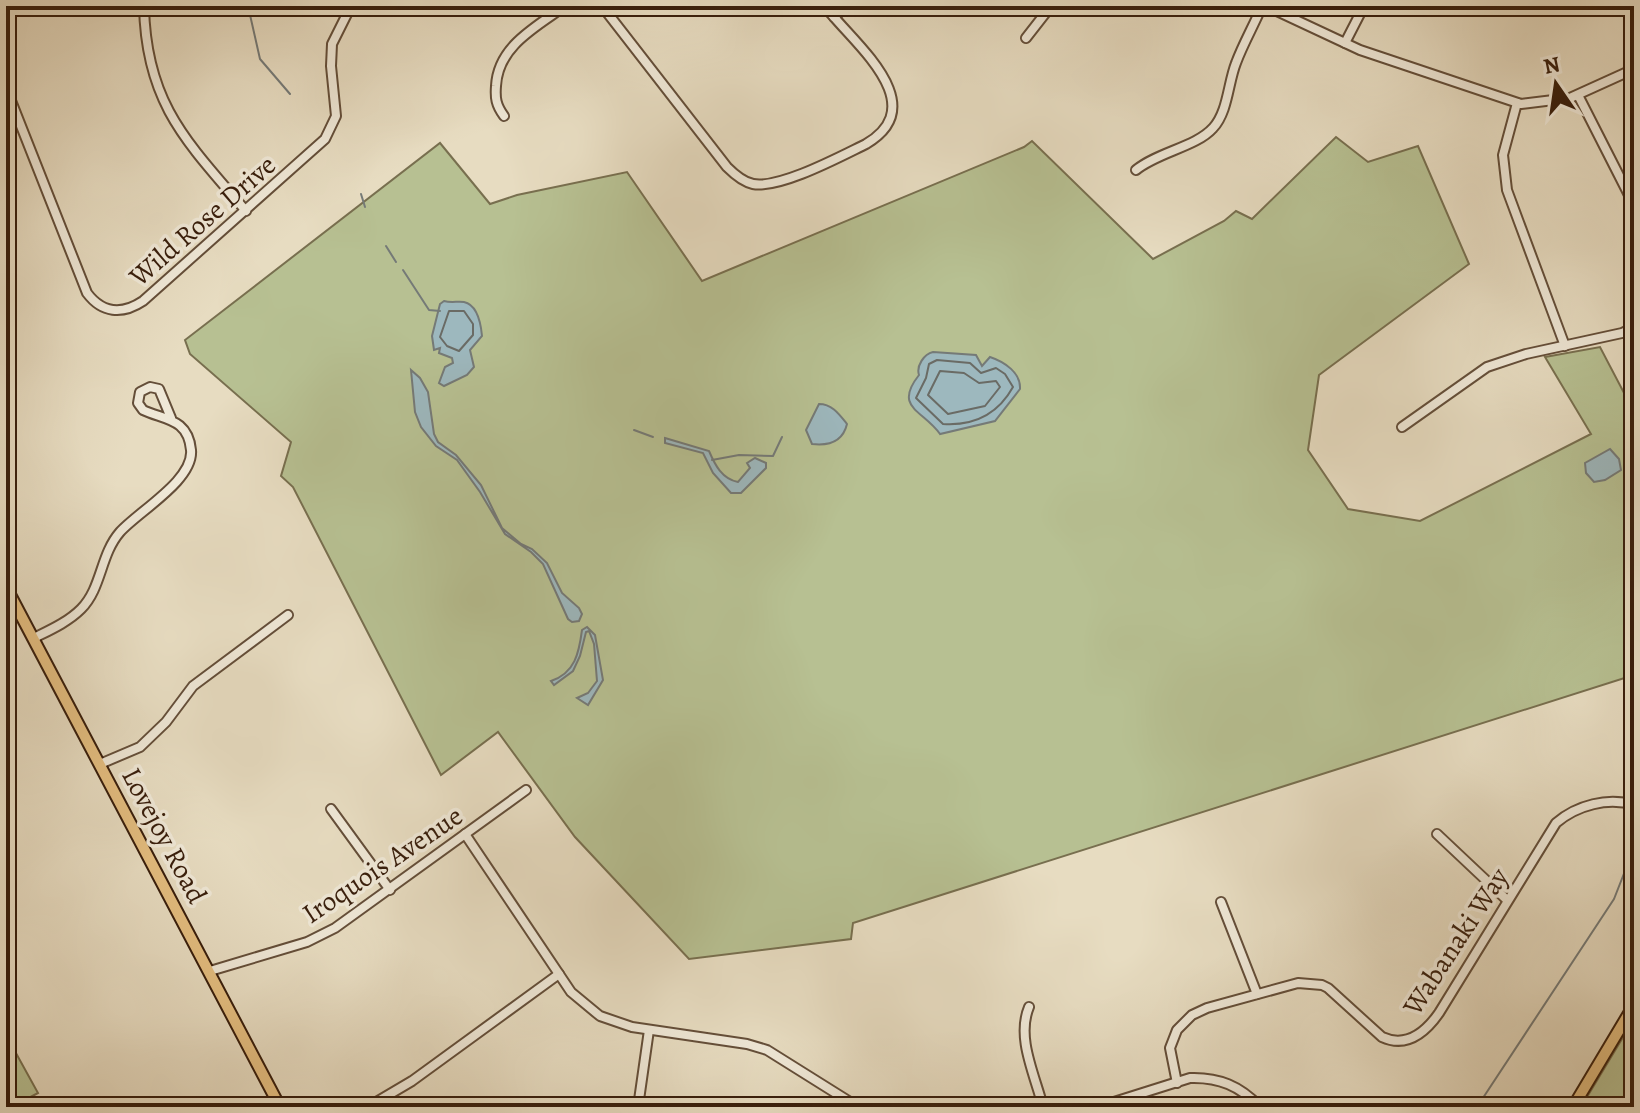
<svg xmlns="http://www.w3.org/2000/svg" width="1640" height="1113" font-family="Alegreya,serif">
  <rect width="100%" height="100%" fill="#e7dcc1"/>
  <filter id="stains"><feTurbulence type="fractalNoise" baseFrequency=".0025" numOctaves="4"/><feColorMatrix values="0 0 0 0 .2 0 0 0 0 .09 0 0 0 0 .02 0 0 0 .5 -.17"/></filter>
  <radialGradient id="worn" r=".72"><stop offset=".6" stop-color="#630" stop-opacity="0"/><stop offset="1" stop-color="#630" stop-opacity=".3"/></radialGradient>
  <g fill="#b7c092" stroke="#786f4f" stroke-width="2">
    <polygon points="1336,137 1368,162 1418,146 1469,264 1319,375 1308,450 1348,509 1420,521 1591,434 1545,357 1600,347 1634,412 1634,675 853,923 851,939 689,959 575,837 498,732 441,775 293,487 281,476 291,442 190,354 185,340 440,143 490,204 517,195 627,172 702,281 1024,147 1032,141 1153,259 1224,221 1236,211 1252,219"/>
    <polygon points="1634,1019 1634,1107 1581,1107"/>
    <polygon points="6,1035 38,1093 12,1107 6,1107"/>
  </g>
  <g fill="#9db8be" stroke="#757a77" stroke-width="2">
    <path d="M 444,301 C 451,303 458,301 464,302 C 478,305 481,325 482,336 L 470,350 L 474,367 L 467,375 L 444,386 L 439,383 L 445,367 L 453,363 L 452,358 L 439,353 L 440,348 L 434,350 L 432,336 L 440,304 Z"/>
    <path d="M 933,352 L 976,355 L 982,366 L 990,357 C 1005,362 1021,373 1020,389 L 995,421 L 940,434 C 923,410 893,408 919,375 C 916,366 924,354 933,352 Z"/>
    <polygon points="411,370 420,378 428,392 434,434 438,442 456,455 481,485 502,528 521,544 532,549 547,563 562,593 579,608 582,614 579,621 572,622 568,619 543,564 531,552 505,534 480,492 457,460 436,446 421,427 415,412"/>
    <path d="M 819,404 C 832,404 839,414 847,424 C 843,441 829,446 812,444 L 806,430 Z"/>
    <path d="M 665,438 L 709,451 C 715,465 722,479 738,482 L 750,468 L 747,463 L 755,458 L 766,463 L 766,468 L 741,493 L 731,493 L 713,473 L 703,453 L 665,443 Z"/>
    <polygon points="1610,449 1619,459 1621,470 1605,480 1594,482 1586,473 1585,463"/>
    <path d="M 587,627 L 595,635 L 603,680 L 588,705 L 577,698 L 588,693 L 597,681 L 594,644 L 589,631 L 586,632 L 580,656 L 573,671 L 554,685 L 551,681 C 575,673 579,653 582,630 Z"/>
  </g>
  <g fill="none" stroke-linecap="round" stroke-linejoin="round">
    <g stroke="#6a6b65" stroke-width="2">
      <polygon points="449,311 464,311 473,324 473,335 459,351 447,346 440,337"/>
      <path d="M 937,360 L 970,363 L 981,373 L 996,368 L 1005,374 L 1013,387 C 998,414 975,426 943,424 L 916,398 L 926,378 L 929,364 Z"/>
      <polygon points="940,371 964,373 979,383 996,381 1000,387 985,406 948,414 928,395"/>
    </g>
    <g stroke="#757a77" stroke-width="2">
      <polyline points="248,6 260,59 290,94"/>
      <polyline points="361,194 365,207"/>
      <polyline points="386,246 396,262"/>
      <polyline points="403,270 429,310 440,311"/>
      <polyline points="634,430 653,437"/>
      <polyline points="712,460 739,455 773,456 782,437"/>
      <polyline points="1477,1107 1614,899 1634,848"/>
    </g>
    <g stroke="#644e39" stroke-width="12">
      <g id="minor">
        <path d="M 144,6 C 146,103 186,141 246,211"/>
        <path d="M 602,6 L 727,167 C 735,175 743,182 753,184 C 780,189 841,156 866,144 C 929,107 863,51 834,17"/>
        <polyline points="824,6 834,17 847,6"/>
        <polyline points="1266,6 1360,50 1521,104 1570,98 1634,69"/>
        <polyline points="1026,38 1051,6"/>
        <polyline points="1345,43 1364,6"/>
        <path d="M 6,88 L 87,293 C 102,313 122,315 143,301 L 325,139 L 336,116 L 331,66 L 332,44 L 351,6"/>
        <polyline points="1578,95 1634,205"/>
        <polyline points="1517,103 1503,155 1507,190 1565,346"/>
        <path d="M 504,116 C 496,105 495,98 496,86 C 498,46 536,27 565,6"/>
        <path d="M 1136,170 C 1158,152 1196,147 1213,128 C 1228,112 1228,83 1236,63 C 1243,44 1254,25 1262,6"/>
        <polyline points="1402,427 1487,367 1526,354 1622,333 1634,327"/>
        <path d="M 34,638 C 50,630 68,622 81,609 C 102,588 100,555 120,532 C 139,511 194,480 191,450 C 188,418 164,420 143,410 L 138,403 L 140,392 L 150,387 L 159,389 L 171,418"/>
        <polyline points="100,764 140,747 166,722 193,686 288,615"/>
        <polyline points="331,809 390,890"/>
        <polyline points="465,834 571,992 600,1016 632,1027 747,1044 767,1050 858,1107"/>
        <polyline points="1437,834 1507,900"/>
        <polyline points="1221,902 1257,994"/>
        <polyline points="210,971 307,942 335,928 526,790"/>
        <path d="M 1029,1007 C 1016,1038 1035,1075 1043,1107"/>
        <path d="M 1177,1083 L 1170,1048 L 1177,1030 L 1192,1015 L 1207,1008 L 1298,983 L 1322,985 L 1328,988 L 1382,1037 C 1406,1048 1425,1033 1439,1013 L 1556,823 C 1577,805 1608,797 1634,805"/>
        <polyline points="368,1107 412,1081 559,974"/>
        <polyline points="638,1107 649,1030"/>
        <path d="M 1098,1107 L 1190,1078 C 1219,1077 1240,1086 1260,1107"/>
      </g>
    </g>
    <g stroke="#381e0c" stroke-width="14">
      <g id="major">
        <polyline points="6,587 280,1107"/>
        <polyline points="1573,1107 1634,1005"/>
      </g>
    </g>
    <use href="#minor" stroke="#efe8d7" stroke-width="8"/>
    <use href="#major" stroke="#e4be80" stroke-width="10"/>
  </g>
  <g text-anchor="middle" stroke-width="7" stroke-linejoin="round" paint-order="stroke">
    <g font-size="28" fill="#381e0c" stroke="#efe8d7">
      <text transform="translate(202 220) rotate(-41)" y="10">Wild Rose Drive</text>
      <text transform="translate(165 835) rotate(62)" y="10">Lovejoy Road</text>
      <text transform="translate(382 864) rotate(-34)" y="10">Iroquois Avenue</text>
      <text transform="translate(1455 941) rotate(-57)" y="10">Wabanaki Way</text>
    </g>
  </g>
  <rect width="1640" height="1113" fill="none" stroke="#e7dcc1" stroke-width="32"/>
  <rect x="8" y="8" width="1624" height="1097" fill="none" stroke="#381e0c" stroke-width="4"/>
  <rect x="16" y="16" width="1608" height="1081" fill="none" stroke="#381e0c" stroke-width="2"/>
  <g transform="translate(1556 84) rotate(347)" stroke="#efe8d7" stroke-width="6" paint-order="stroke">
  <path d="M0-6L14 30L0 20L-14 30Z" fill="#381e0c"/>
  <text y="-12" font-size="22" font-weight="bold" text-anchor="middle" fill="#381e0c">N</text>
  </g>
  <rect width="100%" height="100%" filter="url(#stains)"/>
  <rect width="100%" height="100%" fill="url(#worn)"/>
</svg>
